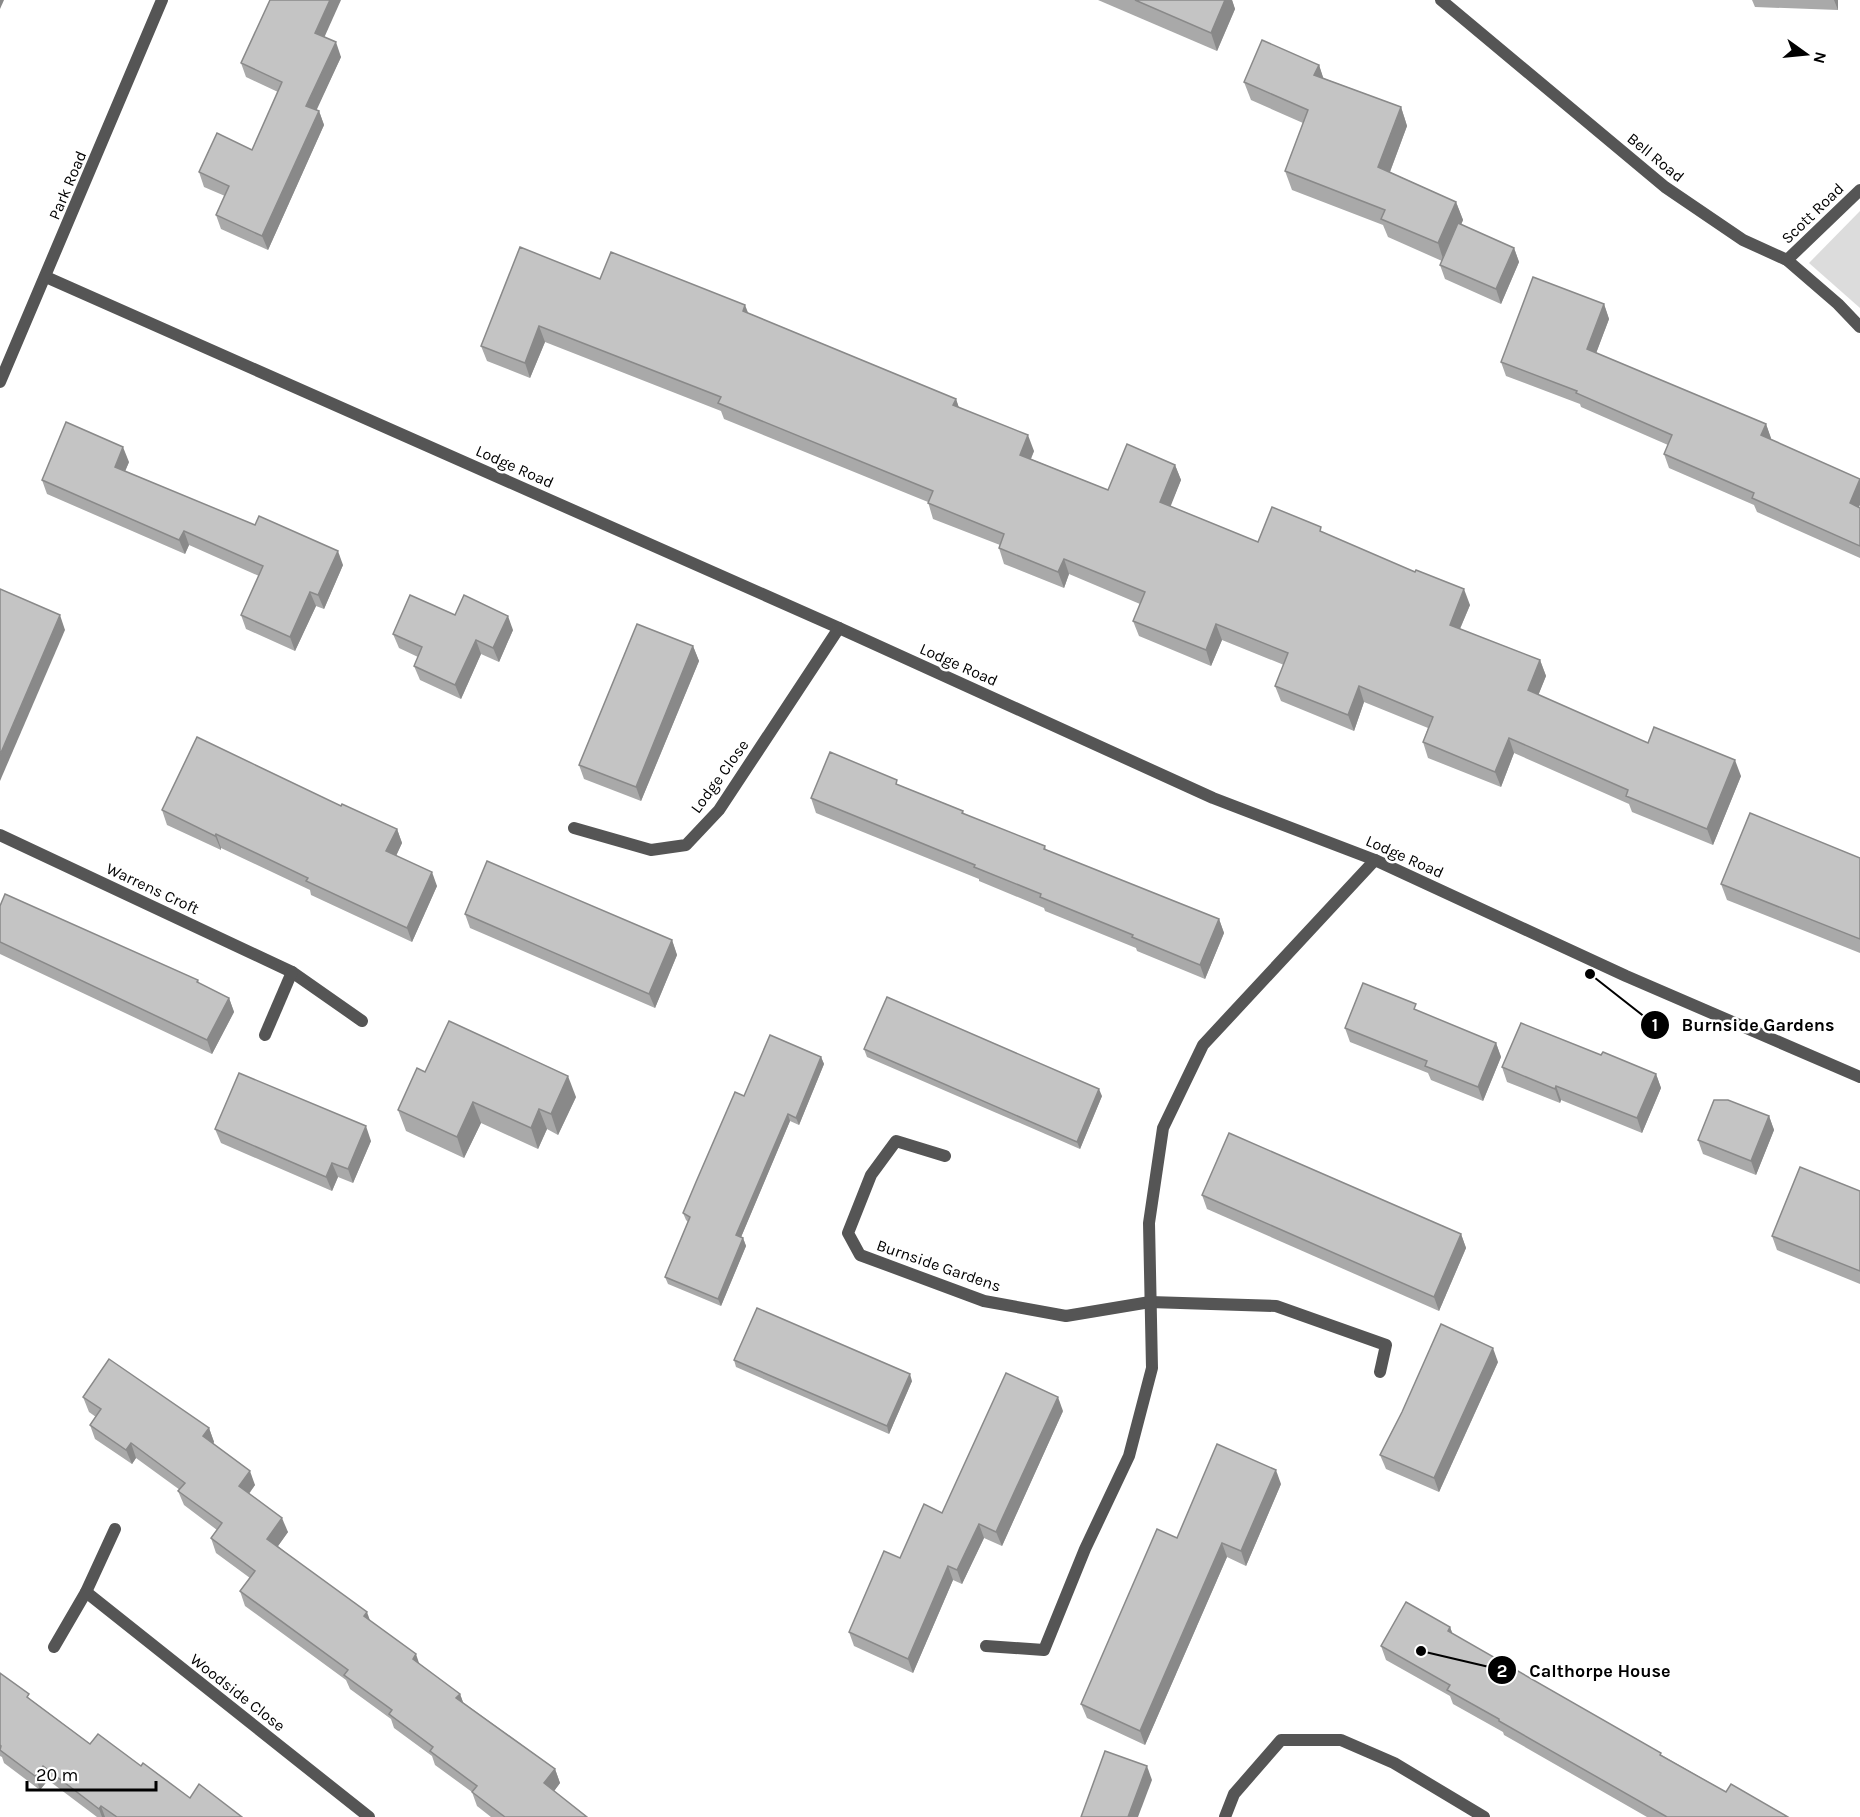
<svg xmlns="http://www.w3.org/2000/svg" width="1860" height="1817" font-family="Karla,sans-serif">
  <rect width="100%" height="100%" fill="#fff"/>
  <polygon fill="#dcdcdc" points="1860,211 1860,308 1809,263"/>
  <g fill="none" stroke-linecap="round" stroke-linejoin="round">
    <g stroke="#555" stroke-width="12">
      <polyline points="1441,0 1665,187 1743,240 1787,260 1838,304 1860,327"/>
      <polyline points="1787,260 1860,190"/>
      <polyline points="46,277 839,628 1213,798 1375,860 1626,976 1860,1077"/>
      <polyline points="0,382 162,0"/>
      <polyline points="574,828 651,850 686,845 719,810 839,628"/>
      <polyline points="0,835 292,972 362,1021"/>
      <polyline points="265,1035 292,972"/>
      <polyline points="945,1156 896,1141 871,1175 848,1233 860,1255 984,1301 1066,1316 1150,1302 1276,1306 1386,1345 1380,1372"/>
      <polyline points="86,1592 369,1817"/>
      <polyline points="986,1646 1044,1650 1085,1549 1129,1456 1152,1368 1149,1223 1163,1128 1203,1045 1375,860"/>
      <polyline points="54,1647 86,1592 115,1529"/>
      <polyline points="1225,1817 1234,1794 1281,1740 1341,1740 1394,1763 1484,1817"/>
    </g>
  </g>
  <g fill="#a9a9a9">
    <polygon points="1098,0 1232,0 1235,9 1217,51"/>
    <polygon points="1752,0 1838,0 1838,10 1755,7"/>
    <polygon points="324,37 341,57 316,110 319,111 324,125 268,250 221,229 216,215 225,196 204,187 199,172 252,150 278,92 246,77 241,63"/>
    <polygon points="1319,65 1323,78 1401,107 1407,126 1390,172 1456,202 1463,220 1461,225 1514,248 1519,262 1501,304 1445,279 1440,265 1442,261 1388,237 1383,225 1292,190 1285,171 1303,123 1251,100 1244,82"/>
    <polygon points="600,279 748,313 956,399 959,408 1034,451 1031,459 1108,490 1175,465 1181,480 1170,506 1258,542 1323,532 1470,605 1460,629 1540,660 1546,676 1538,695 1648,743 1741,776 1713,845 1632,812 1629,804 1514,753 1501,787 1428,758 1423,742 1428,728 1364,702 1354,731 1281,701 1275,686 1284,665 1222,640 1211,666 1139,636 1133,621 1140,604 1069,574 1064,588 1004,564 999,548 1000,545 933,519 928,502 724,419 721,411 545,342 530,378 487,361 481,346"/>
    <polygon points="1604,304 1609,319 1596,353 1766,424 1771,439 1860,508 1860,558 1757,512 1754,505 1669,468 1664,454 1668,445 1581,407 1580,404 1506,376 1501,362"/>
    <polygon points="129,462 125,471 343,565 324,609 316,606 295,651 246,629 241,615 259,576 189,545 185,554 47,494 42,480"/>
    <polygon points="455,615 513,630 499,662 481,654 461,699 420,680 414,666 418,657 399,648 393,634"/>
    <polygon points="693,646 699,661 641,801 584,779 579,765"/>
    <polygon points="899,785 963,811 964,814 1045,846 1046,850 1219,919 1224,933 1205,979 1137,951 1136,948 1045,911 1044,908 979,881 979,879 816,813 811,798"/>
    <polygon points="341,806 397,829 402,843 396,855 437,886 412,942 311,895 310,890 221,848 221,850 167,825 162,810"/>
    <polygon points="1860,858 1860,953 1727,900 1721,884"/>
    <polygon points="0,906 198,980 199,983 229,998 234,1012 212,1054 0,954"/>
    <polygon points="465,914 672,940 677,955 655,1008 470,928"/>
    <polygon points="1418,1011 1496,1043 1501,1057 1483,1101 1431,1080 1428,1073 1350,1042 1345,1028"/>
    <polygon points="864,1049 1102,1096 1080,1149 867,1057"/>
    <polygon points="1601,1055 1656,1074 1661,1088 1642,1133 1561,1100 1560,1103 1507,1082 1502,1067"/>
    <polygon points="821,1057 824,1064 799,1125 790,1121 741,1237 743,1238 746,1246 721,1306 668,1284 665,1277 688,1222 686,1220 683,1213 744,1096"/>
    <polygon points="425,1072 576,1097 558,1135 547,1129 538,1149 481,1123 464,1158 406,1131 398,1110"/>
    <polygon points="1769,1116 1774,1130 1756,1175 1703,1154 1698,1140"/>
    <polygon points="215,1129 371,1141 353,1183 338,1177 332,1191 221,1143"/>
    <polygon points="1860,1191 1860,1284 1777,1250 1772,1236"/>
    <polygon points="1202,1195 1461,1234 1466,1248 1439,1311 1207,1209"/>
    <polygon points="734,1360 912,1381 889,1434 736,1367"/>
    <polygon points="1498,1362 1439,1492 1386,1469 1380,1455 1402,1412"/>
    <polygon points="83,1397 209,1428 214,1442 213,1444 255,1485 249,1494 288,1532 278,1546 370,1621 419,1664 460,1694 463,1702 555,1769 560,1783 554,1791 587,1817 491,1817 477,1806 472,1792 435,1765 432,1756 394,1728 391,1719 350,1689 346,1680 245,1606 240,1591 250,1578 216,1553 211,1538 217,1530 184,1505 178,1491 180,1490 136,1458 132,1464 95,1439 90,1425 96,1417 89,1412"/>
    <polygon points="1063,1411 1002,1546 984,1538 962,1584 953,1580 913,1673 854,1646 849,1632 900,1558 942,1513"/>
    <polygon points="1281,1484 1246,1566 1227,1557 1145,1745 1087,1718 1081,1704 1177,1538"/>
    <polygon points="1450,1627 1453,1635 1726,1792 1788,1817 1647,1817 1504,1735 1503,1732 1453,1704 1450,1696 1386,1660 1381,1646"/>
    <polygon points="0,1673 31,1700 90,1744 141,1766 190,1798 242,1817 97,1817 48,1780 40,1790 4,1763 2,1757 0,1756"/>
  </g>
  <g fill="#898989">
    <polygon points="0,0 4,0 0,9"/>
    <polygon points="330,0 341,0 320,47 315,33"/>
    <polygon points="1225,0 1232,0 1235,9 1217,51 1211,33"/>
    <polygon points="1834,0 1838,0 1838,10"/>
    <polygon points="336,42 341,57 312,120 306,106"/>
    <polygon points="1319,65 1325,83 1314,75"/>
    <polygon points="1401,107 1407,126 1385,185 1378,167"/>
    <polygon points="319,111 324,125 268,250 262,236"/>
    <polygon points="1456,202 1463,220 1444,262 1438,243"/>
    <polygon points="1514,248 1519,262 1501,304 1496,289"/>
    <polygon points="1604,304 1609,319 1592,364 1587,349"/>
    <polygon points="745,305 751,320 743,311"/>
    <polygon points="539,326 545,342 530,378 525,363"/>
    <polygon points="956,399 961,414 953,405"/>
    <polygon points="1766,424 1771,438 1766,449 1761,435"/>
    <polygon points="1028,435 1034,451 1026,470 1020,455"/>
    <polygon points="123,447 129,462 121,481 115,467"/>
    <polygon points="1175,465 1181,480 1166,518 1160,502"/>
    <polygon points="1860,479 1860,505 1855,517 1850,503"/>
    <polygon points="184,531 189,545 185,554 179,540"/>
    <polygon points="338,551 343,565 324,609 318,595"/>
    <polygon points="1064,559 1069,574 1064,588 1058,572"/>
    <polygon points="1464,589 1470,605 1455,640 1450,625"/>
    <polygon points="310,592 316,606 295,651 290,637"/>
    <polygon points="60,615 65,630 0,781 0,755"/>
    <polygon points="508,616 513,630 499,662 493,648"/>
    <polygon points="1216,624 1222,640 1211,666 1206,650"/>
    <polygon points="476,640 481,654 461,699 455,685"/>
    <polygon points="693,646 699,661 641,801 636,787"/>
    <polygon points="1540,660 1546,676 1534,706 1528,690"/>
    <polygon points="1359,686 1364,702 1354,731 1348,715"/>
    <polygon points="1509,738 1514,753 1501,787 1495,772"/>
    <polygon points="1735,760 1741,776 1713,845 1707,829"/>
    <polygon points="397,829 402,843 392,865 386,851"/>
    <polygon points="216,834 221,848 221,850 215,836"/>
    <polygon points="432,872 437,886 412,942 407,928"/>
    <polygon points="1219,919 1224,933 1205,979 1200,965"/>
    <polygon points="672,940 677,955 655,1008 649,994"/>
    <polygon points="229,998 234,1012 212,1054 207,1040"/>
    <polygon points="1496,1043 1501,1057 1483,1101 1478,1087"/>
    <polygon points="821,1057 824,1064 799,1125 796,1118"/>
    <polygon points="1656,1074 1661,1088 1642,1133 1637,1118"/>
    <polygon points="568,1076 576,1097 558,1135 551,1114"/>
    <polygon points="1556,1086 1561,1100 1560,1103 1555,1089"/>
    <polygon points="1099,1089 1102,1096 1080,1149 1077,1142"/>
    <polygon points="473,1102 481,1123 464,1158 457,1137"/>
    <polygon points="539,1109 547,1129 538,1149 531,1128"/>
    <polygon points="788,1114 790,1121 739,1242 736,1235"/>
    <polygon points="1769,1116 1774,1130 1756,1175 1751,1161"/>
    <polygon points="366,1126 371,1141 353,1183 348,1169"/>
    <polygon points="332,1163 338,1177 332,1191 326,1177"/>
    <polygon points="1461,1234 1466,1248 1439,1311 1434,1297"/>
    <polygon points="743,1238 746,1246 721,1306 718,1299"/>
    <polygon points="1493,1348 1498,1362 1439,1492 1434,1478"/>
    <polygon points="910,1374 912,1381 889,1434 887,1426"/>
    <polygon points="1058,1397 1063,1411 1002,1546 996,1532"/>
    <polygon points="209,1428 214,1442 208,1450 203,1436"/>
    <polygon points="131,1443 136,1458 132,1464 126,1450"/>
    <polygon points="1276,1470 1281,1484 1246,1566 1241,1551"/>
    <polygon points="250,1471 255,1485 244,1500 239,1486"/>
    <polygon points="282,1518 288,1532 273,1553 267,1539"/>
    <polygon points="979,1524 984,1538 962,1584 957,1570"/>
    <polygon points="1222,1543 1227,1557 1145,1745 1140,1731"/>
    <polygon points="948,1566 953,1580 913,1673 908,1659"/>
    <polygon points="367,1612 372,1626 364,1616"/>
    <polygon points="1450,1627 1455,1641 1448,1631"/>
    <polygon points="416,1654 421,1669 413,1659"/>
    <polygon points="460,1694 465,1708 456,1698"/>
    <polygon points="43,1766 48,1780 40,1790 35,1776"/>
    <polygon points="1147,1766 1152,1780 1138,1817 1128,1817"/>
    <polygon points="555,1769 560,1783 549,1798 544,1783"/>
    <polygon points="101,1806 105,1817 102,1817 99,1809"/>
  </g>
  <g fill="#c4c4c4" stroke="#898989" stroke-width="1.5">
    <polygon points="270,0 330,0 315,33 336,42 306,106 319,111 262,236 216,215 229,186 199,172 217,133 252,150 282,82 241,63"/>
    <polygon points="1135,0 1225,0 1211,33"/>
    <polygon points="1262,40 1319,65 1314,75 1401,107 1378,167 1456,202 1438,243 1381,219 1385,210 1285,171 1308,110 1244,82"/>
    <polygon points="1458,223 1514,248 1496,289 1440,265"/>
    <polygon points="520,247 600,279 611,252 745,305 743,311 956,399 953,405 1028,435 1020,455 1108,490 1127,444 1175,465 1160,502 1258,542 1272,507 1321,527 1320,531 1415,572 1416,570 1464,589 1450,625 1540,660 1528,690 1648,743 1654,727 1735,760 1707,829 1626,796 1628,790 1509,738 1495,772 1423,742 1433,717 1359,686 1348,715 1275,686 1288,653 1216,624 1206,650 1133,621 1145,592 1064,559 1058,572 999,548 1004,534 928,503 933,491 718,403 721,397 539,326 525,363 481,346"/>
    <polygon points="1533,277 1604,304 1587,349 1766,424 1761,435 1860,479 1850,503 1860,508 1860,546 1752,498 1754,493 1664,454 1672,435 1576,393 1577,391 1501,362"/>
    <polygon points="66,422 123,447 115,467 255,525 259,516 338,551 318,595 310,592 290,637 241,615 263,566 184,531 179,540 42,480"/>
    <polygon points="0,589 60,615 0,755"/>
    <polygon points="410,595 455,615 464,595 508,616 493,648 476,640 455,685 414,666 422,647 393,634"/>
    <polygon points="637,624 693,646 636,787 579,765"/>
    <polygon points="197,737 341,806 342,804 397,829 386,851 432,872 407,928 306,881 308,878 216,834 215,836 162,810"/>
    <polygon points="830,752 897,780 896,784 963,811 962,813 1045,846 1044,849 1219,919 1200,965 1132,937 1133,935 1040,897 1041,894 974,867 975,865 811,798"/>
    <polygon points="1750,813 1860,858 1860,939 1721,884"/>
    <polygon points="487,861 672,940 649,994 465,914"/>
    <polygon points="5,894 198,980 197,982 229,998 207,1040 0,942 0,906"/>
    <polygon points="1363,983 1416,1004 1414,1009 1496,1043 1478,1087 1425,1066 1427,1061 1345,1028"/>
    <polygon points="887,997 1099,1089 1077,1142 864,1049"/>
    <polygon points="449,1021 568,1076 551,1114 539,1109 531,1128 473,1102 457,1137 398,1110 417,1068 425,1072"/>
    <polygon points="1521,1023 1601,1055 1603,1052 1656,1074 1637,1118 1556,1086 1555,1089 1502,1067"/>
    <polygon points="770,1035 821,1057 796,1118 788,1114 736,1235 743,1238 718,1299 665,1277 690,1217 683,1213 696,1182 735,1092 744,1096"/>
    <polygon points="239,1073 366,1126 348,1169 332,1163 326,1177 215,1129"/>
    <polygon points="1714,1100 1728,1100 1769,1116 1751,1161 1698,1140"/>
    <polygon points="1229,1133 1461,1234 1434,1297 1202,1195"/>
    <polygon points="1800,1167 1860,1191 1860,1271 1772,1236"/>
    <polygon points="757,1308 910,1374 887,1426 734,1360"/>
    <polygon points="1441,1324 1493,1348 1434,1478 1380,1455 1402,1412"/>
    <polygon points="109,1359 209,1428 203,1436 250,1471 239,1486 282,1518 267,1539 367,1612 364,1616 416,1654 413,1659 460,1694 456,1698 555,1769 544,1783 587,1817 505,1817 472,1792 477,1786 430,1751 433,1747 389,1714 392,1710 344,1675 348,1670 240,1591 255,1571 211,1538 222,1523 178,1491 185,1483 131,1443 126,1450 90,1425 101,1409 83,1397"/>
    <polygon points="1006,1373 1058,1397 996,1532 979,1524 957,1570 948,1566 908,1659 849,1632 884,1551 900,1558 924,1504 942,1513"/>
    <polygon points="1217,1444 1276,1470 1241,1551 1222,1543 1140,1731 1081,1704 1157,1529 1177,1538"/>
    <polygon points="1406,1602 1450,1627 1448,1631 1661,1753 1660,1755 1726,1792 1731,1784 1788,1817 1667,1817 1499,1721 1499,1719 1447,1690 1450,1685 1381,1646"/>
    <polygon points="0,1673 29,1694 27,1697 90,1744 98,1734 141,1766 143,1763 190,1798 199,1784 242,1817 117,1817 101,1806 99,1809 43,1766 35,1776 0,1750 1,1746 0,1745"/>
    <polygon points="1105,1751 1147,1766 1128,1817 1081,1817"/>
  </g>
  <g text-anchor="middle" stroke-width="5" stroke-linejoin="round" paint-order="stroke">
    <g font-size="16" fill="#000" stroke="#fff">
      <text transform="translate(1656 157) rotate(39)" y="6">Bell Road</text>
      <text transform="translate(67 185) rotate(-67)" y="6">Park Road</text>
      <text transform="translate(1812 213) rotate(-44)" y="6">Scott Road</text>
      <text transform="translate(515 466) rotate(24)" y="6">Lodge Road</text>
      <text transform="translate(959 664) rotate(24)" y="6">Lodge Road</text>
      <text transform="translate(719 776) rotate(-54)" y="6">Lodge Close</text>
      <text transform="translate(1405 856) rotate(24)" y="6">Lodge Road</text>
      <text transform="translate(153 888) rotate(25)" y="6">Warrens Croft</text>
      <text transform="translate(939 1265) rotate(19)" y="6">Burnside Gardens</text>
      <text transform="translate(238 1692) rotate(38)" y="6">Woodside Close</text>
    </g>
  </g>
  <path fill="none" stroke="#000" stroke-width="2" d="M1590 974L1655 1025M1421 1651L1502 1670"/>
  <g fill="#000" stroke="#fff" stroke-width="2">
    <circle cx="1590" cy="974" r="6"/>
    <circle cx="1421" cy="1651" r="6"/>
    <circle cx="1655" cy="1025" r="15"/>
    <circle cx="1502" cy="1670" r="15"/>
  </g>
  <g font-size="18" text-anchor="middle" font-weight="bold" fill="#fff">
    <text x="1655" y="1031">1</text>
    <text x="1502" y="1677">2</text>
  </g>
  <g font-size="18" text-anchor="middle" font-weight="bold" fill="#000" stroke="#fff" stroke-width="5" stroke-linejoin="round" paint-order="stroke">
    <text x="1758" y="1031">Burnside Gardens</text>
    <text x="1600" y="1677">Calthorpe House</text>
  </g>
  <g transform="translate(1806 54) rotate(105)" stroke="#ffffff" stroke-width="4.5" paint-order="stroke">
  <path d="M0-4.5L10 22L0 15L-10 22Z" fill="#000000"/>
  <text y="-9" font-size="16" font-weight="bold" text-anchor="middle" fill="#000000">N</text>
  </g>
  <path d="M27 1781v9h129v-9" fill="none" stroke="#000000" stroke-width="3"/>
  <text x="36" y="1781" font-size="18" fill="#000000" stroke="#ffffff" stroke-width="4.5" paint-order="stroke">20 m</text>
</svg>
